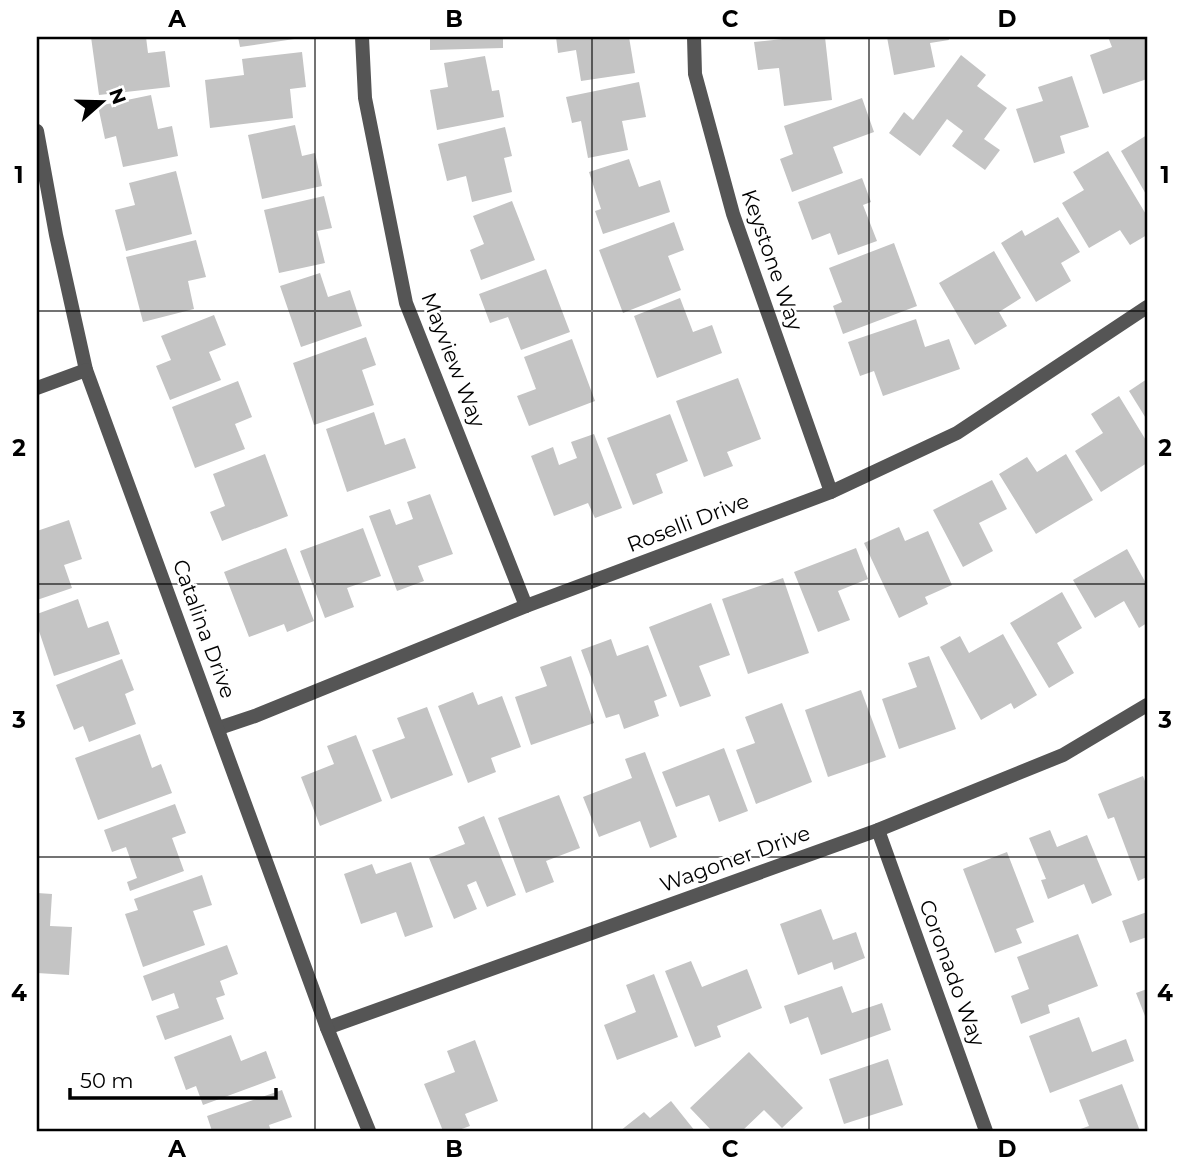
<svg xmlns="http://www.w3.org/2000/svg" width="1184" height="1168" font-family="Montserrat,sans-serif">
  <rect width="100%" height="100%" fill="#fff"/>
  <g fill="#c4c4c4">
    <polygon points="91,37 146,37 148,53 165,51 170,87 99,95"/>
    <polygon points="238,37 301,37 301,38 240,47"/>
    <polygon points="430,37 503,37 503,48 430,50"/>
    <polygon points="556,37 614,37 614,39 629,37 635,73 581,81 576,50 558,53"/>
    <polygon points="801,37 825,37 832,100 784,106 779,68 758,70 754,42"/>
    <polygon points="887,37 948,37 949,40 930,43 935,67 894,75"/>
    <polygon points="1108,37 1147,37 1147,79 1103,94 1090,55 1112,47"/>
    <polygon points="302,52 306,87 290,89 293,118 210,128 205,80 244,75 242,59"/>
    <polygon points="961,55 986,75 977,86 1007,108 984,139 1000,150 985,170 952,146 963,131 947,119 920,156 889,133 904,112 913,120"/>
    <polygon points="485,56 492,91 499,90 504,117 437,130 430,90 448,87 444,63"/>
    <polygon points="1072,76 1089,127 1060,136 1065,153 1034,163 1016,109 1043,101 1038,87"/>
    <polygon points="639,82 646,117 622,121 628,150 588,158 581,121 572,123 566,97"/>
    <polygon points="151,95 158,129 172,126 178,156 123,167 116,136 105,139 98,106"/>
    <polygon points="862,98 874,132 833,147 843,173 792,192 780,159 793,154 784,126"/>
    <polygon points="295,125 302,156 315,153 322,186 262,199 248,135"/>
    <polygon points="505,127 512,156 504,158 512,192 472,202 466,176 447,181 438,144"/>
    <polygon points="1147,135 1147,196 1121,151"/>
    <polygon points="1108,151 1147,216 1147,235 1130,245 1120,230 1089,248 1062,203 1084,190 1073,172"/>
    <polygon points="629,159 639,187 660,180 670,212 603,234 595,211 601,209 589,172"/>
    <polygon points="176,171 192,234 126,251 115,210 135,205 129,183"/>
    <polygon points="862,178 871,202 863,205 877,241 838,255 830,233 812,240 798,202"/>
    <polygon points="324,196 332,228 317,231 325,263 279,273 264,210"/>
    <polygon points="512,201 535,260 481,280 470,250 484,244 473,216"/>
    <polygon points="1058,217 1080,252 1061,263 1071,281 1036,302 1001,243 1022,230 1025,236"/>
    <polygon points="674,222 684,250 668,256 681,290 623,313 599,250"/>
    <polygon points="196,240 206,277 188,281 194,309 143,322 126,257"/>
    <polygon points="894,243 917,306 843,334 833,306 842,302 829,268"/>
    <polygon points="994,251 1021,298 999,312 1007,326 975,345 939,283"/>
    <polygon points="546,269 570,332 521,350 508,317 490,323 479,294"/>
    <polygon points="320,273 328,297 350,290 362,326 301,347 280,286"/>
    <polygon points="680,298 693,332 712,325 722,353 657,378 634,316"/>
    <polygon points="214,315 226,345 209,352 221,380 170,400 156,366 171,360 161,336"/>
    <polygon points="916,319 925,347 949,339 960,369 883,396 874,371 860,376 848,342"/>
    <polygon points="366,337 376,365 362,370 374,405 314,425 293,363"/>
    <polygon points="572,339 595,401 529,426 517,396 536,389 524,357"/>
    <polygon points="738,378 761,439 727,452 733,466 704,477 676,401"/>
    <polygon points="1147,379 1147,420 1129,391"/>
    <polygon points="238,381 252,417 235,424 245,449 195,468 172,407"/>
    <polygon points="1119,396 1147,442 1147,463 1101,492 1075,451 1103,433 1091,414"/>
    <polygon points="374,412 385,445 405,438 416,468 347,492 326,429"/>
    <polygon points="670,414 688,461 656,474 663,493 633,505 607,438"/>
    <polygon points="594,434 622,508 595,518 588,503 554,516 531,456 553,447 559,465 577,458 571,442"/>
    <polygon points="265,454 288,516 222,541 210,512 225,506 213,474"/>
    <polygon points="1066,454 1093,500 1036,534 999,474 1027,457 1037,472"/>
    <polygon points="992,480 1007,509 979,523 993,551 963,567 933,510"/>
    <polygon points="430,494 453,554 418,566 424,581 397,591 369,516 390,509 396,525 413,519 407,502"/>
    <polygon points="69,520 82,559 64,565 72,588 37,600 37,531"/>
    <polygon points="899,527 905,541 928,531 952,585 925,597 928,604 899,618 864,543"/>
    <polygon points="363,528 381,576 347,588 354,607 325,618 300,551"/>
    <polygon points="286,548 314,621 287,632 284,624 249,637 224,572"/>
    <polygon points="856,548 868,579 838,591 850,620 818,632 794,572"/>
    <polygon points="1127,549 1147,585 1147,623 1139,628 1124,601 1095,618 1073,580"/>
    <polygon points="783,578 809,653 748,674 722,599"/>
    <polygon points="1062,592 1082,628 1057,643 1074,673 1049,688 1010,623"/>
    <polygon points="78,599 88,628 108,621 120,654 54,676 37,625 37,614"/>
    <polygon points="711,603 730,655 699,666 711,696 680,707 649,627"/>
    <polygon points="1003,634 1037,695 1014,709 1011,703 981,720 940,647 960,636 969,653"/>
    <polygon points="611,639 617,656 648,645 667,696 654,701 659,716 624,729 619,714 606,718 581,650"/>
    <polygon points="571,656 594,723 531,745 515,697 547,686 540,667"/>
    <polygon points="929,656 956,729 899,749 882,699 917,687 908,663"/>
    <polygon points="122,659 134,690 125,694 136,724 89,742 83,726 74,730 56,685"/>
    <polygon points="861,690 886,757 828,777 805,710"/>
    <polygon points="473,692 478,705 502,696 521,747 491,758 496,772 468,783 438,706"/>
    <polygon points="782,703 812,782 756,804 736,750 755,743 745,717"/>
    <polygon points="427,707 453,775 391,799 372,750 405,738 397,718"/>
    <polygon points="140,734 152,768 161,764 172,793 98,820 75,758"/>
    <polygon points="356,735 382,801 320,826 301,777 334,764 327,746"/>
    <polygon points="724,748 748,811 719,822 709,795 676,807 662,772"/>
    <polygon points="645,752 677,837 650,848 640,821 599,837 583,797 632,778 625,759"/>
    <polygon points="1143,776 1147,786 1147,877 1138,881 1114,817 1108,819 1098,794"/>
    <polygon points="559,795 580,848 546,861 554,882 526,893 498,818"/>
    <polygon points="175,804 186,833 172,838 184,871 130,891 127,882 137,878 126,847 112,852 104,830"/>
    <polygon points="484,816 516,895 487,907 476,881 467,885 477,909 454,919 429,858 465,844 458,827"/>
    <polygon points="1050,830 1057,847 1087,835 1112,895 1092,904 1084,884 1048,899 1041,880 1046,879 1029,838"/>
    <polygon points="1007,852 1034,922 1016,929 1022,943 995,953 963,869"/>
    <polygon points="411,862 433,927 405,937 396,912 361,924 344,874 372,864 376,874"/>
    <polygon points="202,875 212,905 193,911 205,945 143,967 125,914 138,910 134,899"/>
    <polygon points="37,893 52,894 50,926 72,927 69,975 37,973"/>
    <polygon points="821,909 833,940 856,932 865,958 834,970 832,962 798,975 780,924"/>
    <polygon points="1147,912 1147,937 1130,943 1122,921"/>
    <polygon points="1078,934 1098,986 1048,1005 1050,1013 1021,1024 1011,996 1029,989 1017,957"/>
    <polygon points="227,945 238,974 220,981 225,995 216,998 224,1019 165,1040 156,1016 179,1008 174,993 152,1001 143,976"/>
    <polygon points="691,961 702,987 747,969 762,1008 717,1026 721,1037 695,1047 665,971"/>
    <polygon points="654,974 678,1037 617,1060 604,1025 636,1012 626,985"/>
    <polygon points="842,986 852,1013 882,1003 891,1030 821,1055 808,1017 790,1024 784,1006"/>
    <polygon points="1147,989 1147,1021 1136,993"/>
    <polygon points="1079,1017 1092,1052 1126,1039 1134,1061 1050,1093 1029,1036"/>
    <polygon points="231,1035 241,1061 266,1051 276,1078 203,1105 196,1086 186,1090 174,1057"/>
    <polygon points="475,1040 498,1101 465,1114 470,1126 456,1131 443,1131 424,1084 455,1072 447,1051"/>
    <polygon points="749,1052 803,1108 782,1128 764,1110 742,1131 712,1131 690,1108"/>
    <polygon points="888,1059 903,1105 844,1124 829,1079"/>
    <polygon points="1122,1084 1140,1131 1075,1131 1089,1126 1079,1100"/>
    <polygon points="282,1090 292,1117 269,1125 271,1131 212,1131 207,1116"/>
    <polygon points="671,1101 695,1131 620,1131 644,1112 650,1118"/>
  </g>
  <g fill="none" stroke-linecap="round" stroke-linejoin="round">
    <g stroke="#555" stroke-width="14">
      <polyline points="362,37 365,98 406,303 526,606"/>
      <polyline points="694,37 695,74 733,214 831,492"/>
      <polyline points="219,728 255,716 526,606 831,492 957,433 1147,307"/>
      <polyline points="878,830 986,1131"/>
      <polyline points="327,1028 878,830 1063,755 1147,705"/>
    </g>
    <g stroke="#555" stroke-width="14">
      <polyline points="37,131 56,235 86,370 327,1028 369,1131"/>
      <polyline points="37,388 86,370"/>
    </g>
  </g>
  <path fill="none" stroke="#000" stroke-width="2" stroke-opacity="0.55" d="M 315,37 L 315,1131M 592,37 L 592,1131M 869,37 L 869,1131M 37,311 L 1147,311M 37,584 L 1147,584M 37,857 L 1147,857"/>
  <g text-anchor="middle" stroke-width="5" stroke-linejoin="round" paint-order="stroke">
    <g font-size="21" fill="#000" stroke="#fff">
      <text transform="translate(772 260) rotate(71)" y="7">Keystone Way</text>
      <text transform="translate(453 360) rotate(69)" y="7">Mayview Way</text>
      <text transform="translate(688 523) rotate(-21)" y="7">Roselli Drive</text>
      <text transform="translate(204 629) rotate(70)" y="7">Catalina Drive</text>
      <text transform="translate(735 859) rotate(-20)" y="7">Wagoner Drive</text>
      <text transform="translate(952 973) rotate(70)" y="7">Coronado Way</text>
    </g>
  </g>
  <rect width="1184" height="1168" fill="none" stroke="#ffffff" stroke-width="77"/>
  <g transform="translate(102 102) rotate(70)" stroke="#ffffff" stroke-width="5" paint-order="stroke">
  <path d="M0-5L12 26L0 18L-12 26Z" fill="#000000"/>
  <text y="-10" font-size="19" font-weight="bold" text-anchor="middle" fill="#000000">N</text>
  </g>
  <path d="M70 1088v10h206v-10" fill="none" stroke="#000000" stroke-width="3.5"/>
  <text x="80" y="1088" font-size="21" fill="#000000" stroke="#ffffff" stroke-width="5" paint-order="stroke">50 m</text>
  <rect x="38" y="38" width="1108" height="1092" fill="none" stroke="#000" stroke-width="2.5"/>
  <g font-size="23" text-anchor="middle" font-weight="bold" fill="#000">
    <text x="177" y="27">A</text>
    <text x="454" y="27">B</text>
    <text x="730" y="27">C</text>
    <text x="1007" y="27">D</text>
    <text x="19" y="183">1</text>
    <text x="1165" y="183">1</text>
    <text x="19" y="456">2</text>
    <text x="1165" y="456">2</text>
    <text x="19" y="728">3</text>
    <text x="1165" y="728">3</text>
    <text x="19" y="1001">4</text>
    <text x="1165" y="1001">4</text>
    <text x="177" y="1157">A</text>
    <text x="454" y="1157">B</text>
    <text x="730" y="1157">C</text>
    <text x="1007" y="1157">D</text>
  </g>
</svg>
